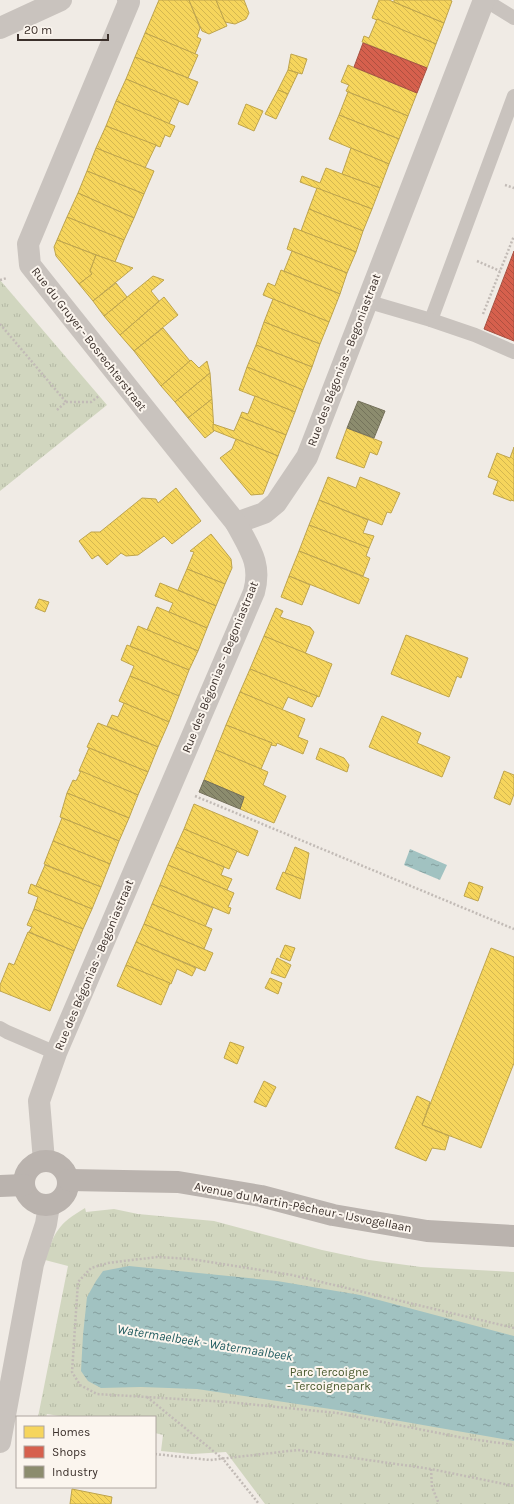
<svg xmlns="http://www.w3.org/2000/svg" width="514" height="1504" font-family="Karla,sans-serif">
  <defs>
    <pattern id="park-tufts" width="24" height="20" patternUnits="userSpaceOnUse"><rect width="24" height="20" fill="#d1d6bf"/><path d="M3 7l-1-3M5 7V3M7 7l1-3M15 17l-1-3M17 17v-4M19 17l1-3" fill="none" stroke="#b4b8a4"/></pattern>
    <pattern id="water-ripples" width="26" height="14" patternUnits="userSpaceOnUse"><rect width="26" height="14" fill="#a1c2c1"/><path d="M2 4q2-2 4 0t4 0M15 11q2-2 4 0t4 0" fill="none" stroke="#849e9d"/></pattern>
    <pattern id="homes-back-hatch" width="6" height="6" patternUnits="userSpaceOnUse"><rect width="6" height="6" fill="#f6d55c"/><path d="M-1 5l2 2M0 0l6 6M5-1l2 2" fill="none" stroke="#d4b750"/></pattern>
    <pattern id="shops-back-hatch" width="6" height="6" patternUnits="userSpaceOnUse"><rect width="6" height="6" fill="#d6604d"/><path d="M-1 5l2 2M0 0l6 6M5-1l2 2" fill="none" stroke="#af5040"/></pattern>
    <pattern id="industry-back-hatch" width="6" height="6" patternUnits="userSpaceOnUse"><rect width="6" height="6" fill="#8c8c6e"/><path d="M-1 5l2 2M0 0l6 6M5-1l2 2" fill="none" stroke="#74735b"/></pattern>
  </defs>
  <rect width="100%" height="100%" fill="#f0ebe5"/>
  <g fill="url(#park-tufts)">
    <polygon points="0,280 107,405 0,491"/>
    <path d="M 85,1208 L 86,1212 L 114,1209 L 138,1214 L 214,1221 L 322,1250 L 369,1260 L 421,1267 L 514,1272 L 514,1504 L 265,1504 L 226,1452 L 192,1454 L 161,1451 L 163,1435 L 155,1433 L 155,1417 L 65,1417 L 47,1414 L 46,1417 L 38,1417 L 68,1266 L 45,1260 C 55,1231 58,1224 85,1208 Z"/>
  </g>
  <g fill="url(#water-ripples)">
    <polygon points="410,849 447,865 440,880 404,865"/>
    <polygon points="129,1266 277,1281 360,1295 514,1336 514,1441 337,1410 197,1389 141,1387 101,1388 88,1381 81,1371 83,1335 87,1297 96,1281 103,1271"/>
  </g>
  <g fill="url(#homes-back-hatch)" stroke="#bea44d">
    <polygon points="159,0 189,0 200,28 197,37 201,39 195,54 145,33"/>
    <polygon points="189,0 216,0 227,26 209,34 202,31"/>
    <polygon points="216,0 244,0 249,13 246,19 235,24 225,22"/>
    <polygon points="379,0 389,0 444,23 436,44 372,18"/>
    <polygon points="394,0 450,0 452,1 444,23 394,2"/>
    <polygon points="377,19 436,44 427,68 362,42 364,36 369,38"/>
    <polygon points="145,33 198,55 188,78 135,57"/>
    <polygon points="291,54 307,59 302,74 288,70"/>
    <polygon points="135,57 198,82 188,105 126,79"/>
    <polygon points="348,65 417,93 408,116 346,91 349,85 341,82"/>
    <polygon points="288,70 298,73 288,94 278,90"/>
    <polygon points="126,79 179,101 169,124 116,101"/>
    <polygon points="278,90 288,94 276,119 265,114"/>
    <polygon points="348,92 408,116 399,139 339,115"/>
    <polygon points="116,101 175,126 170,137 165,135 160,147 106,126"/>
    <polygon points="246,104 263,111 254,131 238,124"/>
    <polygon points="339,115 399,139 389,164 329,139"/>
    <polygon points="106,126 156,145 145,168 96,148"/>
    <polygon points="96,148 154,171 144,194 87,171"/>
    <polygon points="351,148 389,164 380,188 342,174"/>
    <polygon points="326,168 380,188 372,209 300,182 302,176 320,183"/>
    <polygon points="87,171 144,194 134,218 78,193"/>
    <polygon points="317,188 372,209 363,231 309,209"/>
    <polygon points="78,193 134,218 124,240 67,217"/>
    <polygon points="309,209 363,231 356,252 301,231"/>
    <polygon points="67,217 124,240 115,262 57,240"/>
    <polygon points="294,228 356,252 347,273 287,249"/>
    <polygon points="57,240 96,255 90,271 92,274 79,284 56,256 54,247"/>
    <polygon points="292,251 347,273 340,294 284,271"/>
    <polygon points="96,255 133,268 93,301 79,284 92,274 90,271"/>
    <polygon points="281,270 340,294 329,322 263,295 268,283 275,286"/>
    <polygon points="153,276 164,280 151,291 159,301 120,335 104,316"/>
    <polygon points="116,283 127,297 104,316 93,301"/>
    <polygon points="164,297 178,315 134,351 120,335"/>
    <polygon points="273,299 329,322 320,344 264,322"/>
    <polygon points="264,322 320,344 312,367 256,345"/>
    <polygon points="163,328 190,361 161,386 134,351"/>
    <polygon points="256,345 312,367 303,390 247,367"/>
    <polygon points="191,360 199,368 207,361 210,373 175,402 161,386"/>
    <polygon points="247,367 303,390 295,412 239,390"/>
    <polygon points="210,373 212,399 188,418 175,402"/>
    <polygon points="255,396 295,412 286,435 240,417 242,412 248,414"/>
    <polygon points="212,399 214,431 205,438 188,418"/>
    <polygon points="240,417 286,435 278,456 213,430 213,424 234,431"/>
    <polygon points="347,428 382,442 377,455 370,452 364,468 336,458"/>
    <polygon points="236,439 278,456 263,494 251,495 220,458 232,449"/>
    <polygon points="514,447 514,501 511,500 511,501 493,494 498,481 488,477 497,453 510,458"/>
    <polygon points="328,477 356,488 360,477 400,493 391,513 387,512 382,525 319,500"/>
    <polygon points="176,488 201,521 172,544 164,536 138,555 126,556 121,553 107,565 98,555 92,559 79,541 91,532 100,532 142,498 156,499 158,503"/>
    <polygon points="319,500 368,520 363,533 374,536 369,548 309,525"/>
    <polygon points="309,525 369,548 366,556 370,558 363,576 299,551"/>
    <polygon points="211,534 231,559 232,568 225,584 187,569 194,552 190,551"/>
    <polygon points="299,551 369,579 359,604 289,576"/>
    <polygon points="187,569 225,584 216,606 178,590"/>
    <polygon points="289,576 310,585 302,605 281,597"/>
    <polygon points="160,583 216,606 207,628 169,612 173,603 155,596"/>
    <polygon points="39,599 49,602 45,612 35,608"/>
    <polygon points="157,607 207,628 198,651 147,630"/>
    <polygon points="276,608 283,611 280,617 310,627 314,632 305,654 264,636"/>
    <polygon points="138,626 198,651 189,670 130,646"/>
    <polygon points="406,635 468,658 461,678 457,676 449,697 391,674"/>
    <polygon points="264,636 332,664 319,697 250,669"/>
    <polygon points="127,645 189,670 179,696 130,676 134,666 121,660"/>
    <polygon points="250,669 317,696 312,707 288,697 282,710 240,692"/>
    <polygon points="130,676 179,696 169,722 119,701"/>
    <polygon points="240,692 305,719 298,737 308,741 303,754 277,743 276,746 271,745 272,743 226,725"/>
    <polygon points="124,703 169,722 158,747 107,726 112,715 118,717"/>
    <polygon points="382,716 421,733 417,743 450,757 442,777 369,747"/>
    <polygon points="98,723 158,747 148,772 87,747"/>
    <polygon points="226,725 272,743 261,769 216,750"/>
    <polygon points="89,748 148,772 138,795 79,771"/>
    <polygon points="320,748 344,758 349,765 347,772 316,759"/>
    <polygon points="216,750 268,772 263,785 286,796 274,823 240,809 244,797 204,780"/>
    <polygon points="81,771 138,795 129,818 67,793 73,780 76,781"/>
    <polygon points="504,771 514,775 514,794 510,805 494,798"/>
    <polygon points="67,793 129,818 119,841 60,817"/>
    <polygon points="194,804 258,831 248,856 184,829"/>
    <polygon points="62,818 119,841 110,864 53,841"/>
    <polygon points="184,829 237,851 229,869 176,847"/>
    <polygon points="53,841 110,864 101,887 44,864"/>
    <polygon points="176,847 224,867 221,875 232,879 227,890 168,865"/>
    <polygon points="295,847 309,853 304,880 285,873"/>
    <polygon points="45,865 101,887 92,909 36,886"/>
    <polygon points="168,865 234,893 228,907 231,908 229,914 160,885"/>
    <polygon points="283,872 304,880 300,899 276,889"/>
    <polygon points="469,882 483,887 478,901 464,896"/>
    <polygon points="31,884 92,909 83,929 34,909 38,897 28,893"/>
    <polygon points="160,885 213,908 205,927 152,904"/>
    <polygon points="152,904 212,929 204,949 144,924"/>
    <polygon points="34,909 83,929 74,951 29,932 32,927 27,925"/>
    <polygon points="144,924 213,953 205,971 136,942"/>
    <polygon points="28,932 74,951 50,1011 0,991 0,985 9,963 14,965"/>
    <polygon points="136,942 196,968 192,976 177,969 171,984 126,965"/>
    <polygon points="285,945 295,948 290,961 280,957"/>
    <polygon points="491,948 514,957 514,1063 481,1148 422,1125"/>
    <polygon points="277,958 291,965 285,978 271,973"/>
    <polygon points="126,965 170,983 161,1005 117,986"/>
    <polygon points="270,978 282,983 278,994 265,988"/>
    <polygon points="230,1042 244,1047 237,1064 224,1058"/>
    <polygon points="264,1081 276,1087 266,1107 254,1102"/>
    <polygon points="417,1096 430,1102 422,1125 449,1136 445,1150 432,1148 426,1161 395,1148"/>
    <polygon points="72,1489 112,1497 111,1504 70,1504"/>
  </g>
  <g fill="url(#shops-back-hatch)" stroke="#a85243">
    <polygon points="363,43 427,68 417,93 354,67"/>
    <polygon points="514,251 514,341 484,329"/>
  </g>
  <g fill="url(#industry-back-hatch)" stroke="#74705a">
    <polygon points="358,401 385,411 374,438 347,428"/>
    <polygon points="204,780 244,797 240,809 199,792"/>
  </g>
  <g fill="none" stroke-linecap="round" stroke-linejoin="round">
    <g stroke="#c2bbb6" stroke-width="2.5" stroke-dasharray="2 2" stroke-linecap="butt">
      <polyline points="505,185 514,188"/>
      <polyline points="477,261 500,271"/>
      <polyline points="0,280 7,278"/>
      <polyline points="483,314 514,236"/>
      <polyline points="0,324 66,402"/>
      <polyline points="57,410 66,402 91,402 99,396"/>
      <polyline points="195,796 514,929"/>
      <polyline points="514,1328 292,1275 191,1259 157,1257 108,1263 91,1268 78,1282 72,1372 80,1385 97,1394 228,1402 337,1413 464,1438 514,1445"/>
      <polyline points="147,1397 223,1459 259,1504"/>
      <polyline points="155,1454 210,1460 298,1450 431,1469 514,1486"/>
      <polyline points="431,1469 432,1487 439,1504"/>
    </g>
    <g stroke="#c9c3be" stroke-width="14">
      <polyline points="485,0 514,18"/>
      <polyline points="366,301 431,320 514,96"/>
      <polyline points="431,320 475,335 514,352"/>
      <polyline points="0,1028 7,1032 56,1053"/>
    </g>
    <g stroke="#c9c3be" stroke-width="22">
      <polyline points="0,28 61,0"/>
      <polyline points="236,523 264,513 276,503 307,457 484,0"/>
      <path d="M 44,1161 L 39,1101 L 56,1053 L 254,592 C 262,563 249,548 236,523 L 30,265 L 28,244 L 129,2 L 128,0"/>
      <polyline points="0,1442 33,1264 46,1224 49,1205"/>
    </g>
    <g stroke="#bab3ae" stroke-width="22">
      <circle cx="46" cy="1183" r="22"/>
      <polyline points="69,1180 178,1182 261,1196 333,1215 427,1231 514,1236"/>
      <polyline points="0,1186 24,1185"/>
    </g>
  </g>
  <g text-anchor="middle" stroke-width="4" stroke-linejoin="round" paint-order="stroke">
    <g font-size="12" fill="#3b302b" stroke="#fbf5ee">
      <text transform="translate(89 339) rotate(52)" y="4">Rue du Gruyer - Bosrechterstraat</text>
      <text transform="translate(344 360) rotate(-69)" y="4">Rue des Bégonias - Begoniastraat</text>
      <text transform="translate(220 667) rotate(-68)" y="4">Rue des Bégonias - Begoniastraat</text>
      <text transform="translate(94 965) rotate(-67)" y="4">Rue des Bégonias - Begoniastraat</text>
      <text transform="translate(303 1207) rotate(11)" y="4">Avenue du Martin-Pêcheur - IJsvogellaan</text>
    </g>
    <g font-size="12" fill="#4a5a2e" stroke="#fbf5ee">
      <text x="329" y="1376">Parc Tercoigne<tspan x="329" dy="14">- Tercoignepark</tspan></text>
    </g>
    <g font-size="13" font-style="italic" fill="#1f5a5e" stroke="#fbf5ee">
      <text transform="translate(205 1342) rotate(9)" y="5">Watermaelbeek - Watermaalbeek</text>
    </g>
  </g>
  <rect x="16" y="1416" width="140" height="72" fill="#fbf5ee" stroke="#aea6a0"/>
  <rect x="24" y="1426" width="20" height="12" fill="#f6d55c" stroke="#aea6a0"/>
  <text x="52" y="1436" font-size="12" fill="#3b302b">Homes</text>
  <rect x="24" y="1446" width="20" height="12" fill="#d6604d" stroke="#aea6a0"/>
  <text x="52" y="1456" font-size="12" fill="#3b302b">Shops</text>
  <rect x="24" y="1466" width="20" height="12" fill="#8c8c6e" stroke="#aea6a0"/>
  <text x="52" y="1476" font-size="12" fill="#3b302b">Industry</text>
  <path d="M18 34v6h90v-6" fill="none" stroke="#3b302b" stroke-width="2"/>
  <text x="24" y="34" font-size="12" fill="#3b302b" stroke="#fbf5ee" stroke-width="3" paint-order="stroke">20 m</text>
</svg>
